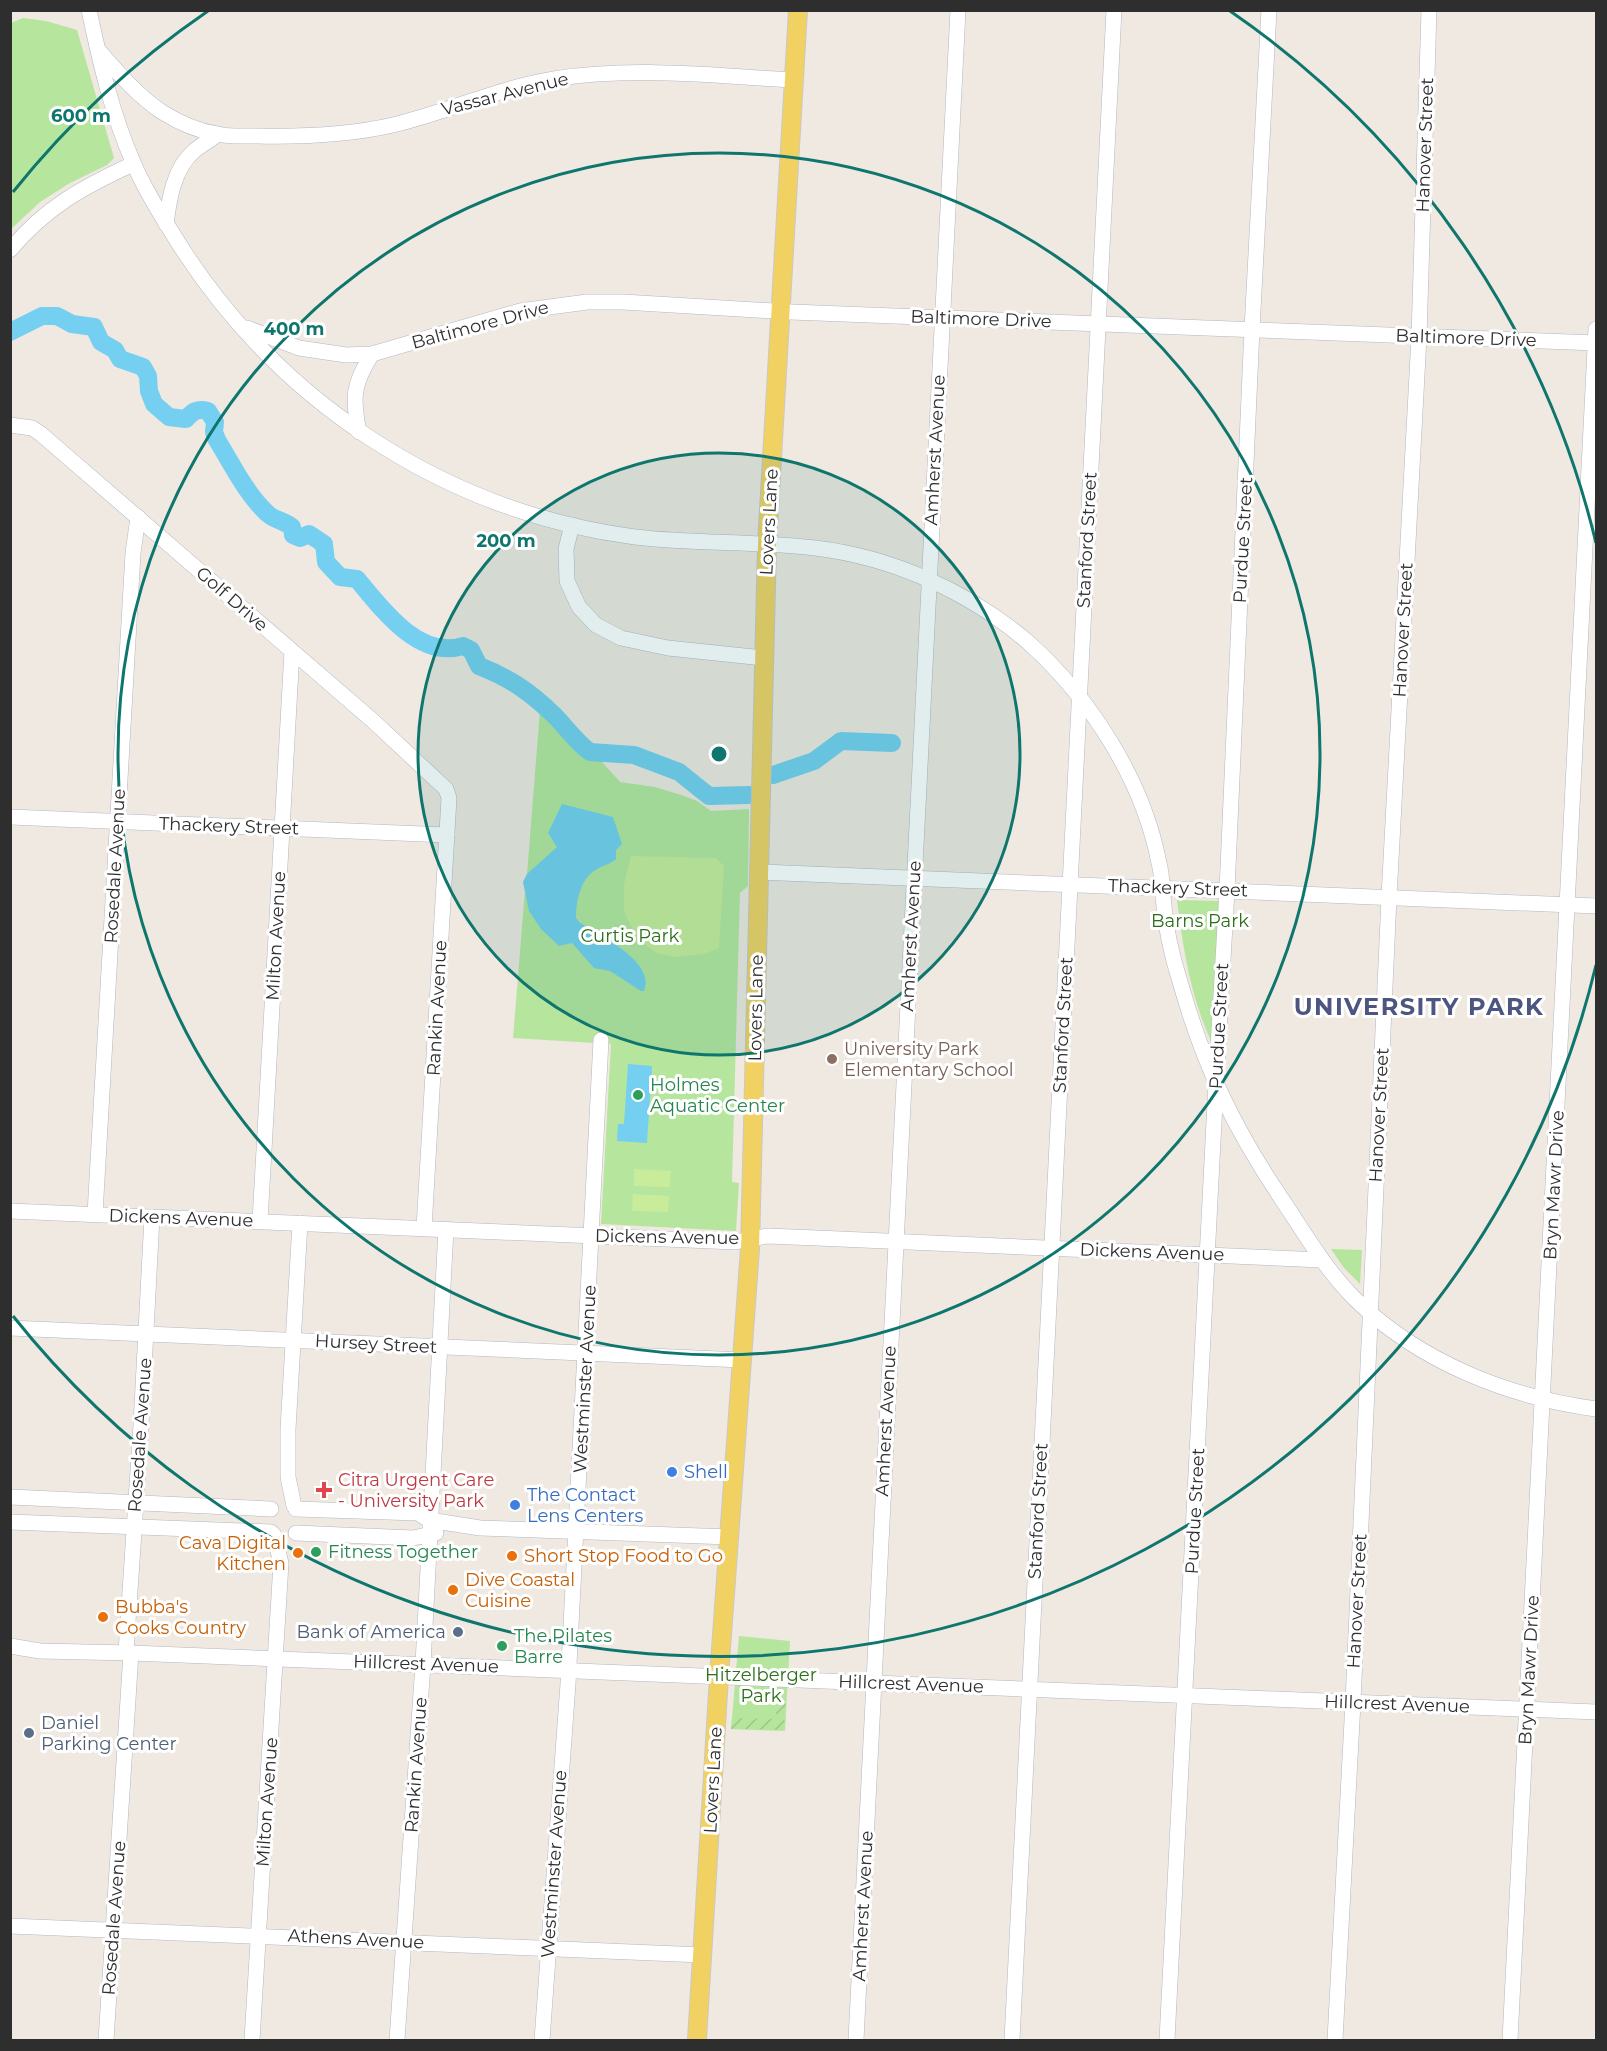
<svg xmlns="http://www.w3.org/2000/svg" width="1607" height="2051" font-family="Montserrat,sans-serif">
  <defs>
    <pattern id="garden-furrows" width="10" height="10" patternUnits="userSpaceOnUse" patternTransform="scale(1.5)"><rect width="10" height="10" fill="#b6e59e"/><path d="M-1 1l2-2M0 10L10 0M9 11l2-2" fill="none" stroke="#9dc588"/></pattern>
  </defs>
  <rect width="100%" height="100%" fill="#efe9e1"/>
  <g fill="#b6e59e">
    <polygon points="23,18 46,21 77,30 114,158 107,165 70,183 40,202 11,229 11,23"/>
    <polygon points="541,698 589,741 603,763 620,782 655,787 681,795 697,801 711,811 749,809 748,886 740,893 732,1182 739,1183 736,1231 601,1224 611,1044 513,1038 525,890 523,882 527,874"/>
    <path d="M 1177,900 L 1221,901 L 1213,1045 C 1191,1000 1183,949 1177,900 Z"/>
    <polygon points="1331,1249 1362,1250 1360,1284 1344,1268"/>
    <polygon points="739,1636 790,1641 785,1731 731,1729"/>
  </g>
  <polygon fill="url(#garden-furrows)" points="777,1696 786,1696 784,1730 731,1729 732,1718 776,1719"/>
  <g fill="#c9ec9a">
    <polygon points="631,856 716,858 724,866 719,948 704,954 678,957 658,954 637,939 624,911 624,884"/>
    <polygon points="634,1169 671,1171 670,1187 634,1186"/>
    <polygon points="633,1194 669,1196 668,1212 632,1211"/>
  </g>
  <g fill="#75cff0">
    <path d="M 562,804 L 613,817 L 622,844 L 616,850 L 616,859 C 610,864 605,865 599,868 C 581,876 576,900 576,918 L 580,923 C 599,934 657,963 644,991 L 641,991 L 610,971 L 594,968 L 572,943 L 559,946 L 541,929 L 529,911 L 523,882 L 527,874 L 557,847 L 548,833 Z"/>
    <polygon points="628,1064 652,1066 647,1143 617,1141 618,1124 624,1124"/>
  </g>
  <g fill="none" stroke-linecap="round" stroke-linejoin="round">
    <g stroke="#75cff0" stroke-width="18">
      <path d="M 10,332 L 42,316 L 57,316 L 72,324 L 94,327 L 101,342 L 115,350 L 120,359 L 143,367 L 148,376 L 149,391 L 154,404 L 169,417 L 186,419 C 193,411 198,408 208,411 L 215,422 L 214,432 L 217,440 C 232,464 246,494 268,514 C 274,520 285,521 292,527 L 293,535 L 300,538 L 309,534 L 324,544 L 326,562 L 340,577 L 357,579 C 381,608 419,660 463,646 L 471,650 L 479,666 C 510,678 530,692 554,715 C 566,727 576,742 590,752 L 634,755 L 679,772 L 709,796 L 749,795"/>
      <polyline points="773,775 814,761 841,741 892,743"/>
    </g>
    <g stroke="#b4b7c1" stroke-width="16">
      <g id="minor">
        <path d="M 89,10 C 100,62 112,114 133,162 C 143,186 157,209 171,231 C 272,398 441,511 635,537 C 695,544 756,541 815,548 C 892,557 970,592 1029,643 C 1091,699 1143,780 1159,863 C 1162,874 1162,885 1163,896 C 1165,926 1172,957 1181,985 C 1204,1066 1234,1128 1281,1198 C 1304,1232 1325,1269 1354,1298 C 1419,1362 1508,1397 1596,1409"/>
        <path d="M 100,52 C 119,74 138,96 162,112 C 178,122 198,131 217,134 C 229,137 244,136 257,136 C 302,137 349,135 393,125 C 447,112 499,88 554,79 C 633,66 714,76 794,80"/>
        <path d="M 166,224 C 169,199 174,168 194,151 C 201,145 210,140 217,135"/>
        <path d="M 10,250 C 46,207 83,187 133,164"/>
        <polyline points="247,328 299,348 346,355 372,354 520,311 587,302 623,302 791,312 1596,343"/>
        <polyline points="10,425 32,428 41,434 372,720 446,789 449,798 424,1228"/>
        <path d="M 359,432 C 352,397 353,384 372,354"/>
        <polyline points="572,525 566,549 567,581 579,607 596,625 621,638 668,648 764,658"/>
        <polyline points="10,817 447,835"/>
        <polyline points="759,872 1596,906"/>
        <polyline points="10,1211 735,1242 767,1236 817,1238 1322,1260"/>
        <polyline points="95,1214 133,553 138,517"/>
        <polyline points="260,1221 292,651"/>
        <polyline points="10,1328 742,1360"/>
        <polyline points="10,1497 271,1509"/>
        <polyline points="294,1506 288,1477 288,1429 300,1223"/>
        <polyline points="296,1509 418,1513 429,1520 480,1528 730,1537"/>
        <polyline points="10,1522 271,1532"/>
        <polyline points="296,1533 413,1538 436,1533"/>
        <polyline points="10,1646 40,1651 131,1653 1596,1712"/>
        <polyline points="126,1652 141,1425 152,1217"/>
        <polyline points="10,1926 702,1955"/>
        <polyline points="106,2040 131,1653"/>
        <polyline points="252,2040 281,1563 274,1535"/>
        <polyline points="397,2040 423,1664 446,1229"/>
        <polyline points="542,2040 568,1684 601,1040"/>
        <polyline points="856,2040 958,10"/>
        <polyline points="1012,2040 1114,10"/>
        <polyline points="1167,2040 1216,1083 1227,890 1252,329 1269,10"/>
        <polyline points="1335,2040 1353,1702 1389,897 1419,337 1429,10"/>
        <polyline points="1510,2040 1596,329"/>
      </g>
    </g>
    <g stroke="#c9c9c9" stroke-width="20">
      <polyline id="major" points="697,2040 719,1676 750,1249 767,544 798,10"/>
    </g>
    <use href="#minor" stroke="#fff" stroke-width="15"/>
    <use href="#major" stroke="#f2d163" stroke-width="18"/>
  </g>
  <circle cx="719" cy="754" r="301" fill="#0f766e" fill-opacity=".12"/>
  <g fill="none" stroke="#0f766e" stroke-width="3">
    <circle cx="719" cy="754" r="301"/>
    <circle cx="719" cy="754" r="601"/>
    <path d="M1596 965A902 902 0 0 1 13 1316M13 192A902 902 0 0 1 208 11M1230 11A902 902 0 0 1 1596 543"/>
  </g>
  <circle fill="#8d6e63" stroke="#fff" stroke-width="2" cx="832" cy="1059" r="6"/>
  <g fill="#2e9e5b" stroke="#fff" stroke-width="2">
    <circle cx="638" cy="1095" r="6"/>
    <circle cx="316" cy="1552" r="6"/>
    <circle cx="502" cy="1646" r="6"/>
  </g>
  <g fill="#3f7fe0" stroke="#fff" stroke-width="2">
    <circle cx="672" cy="1472" r="6"/>
    <circle cx="515" cy="1505" r="6"/>
  </g>
  <path fill="#e0444e" stroke="#fff" stroke-width="2" d="M321 1481h6v6h6v6h-6v6h-6v-6h-6v-6h6z"/>
  <g fill="#e8710a" stroke="#fff" stroke-width="2">
    <circle cx="298" cy="1553" r="6"/>
    <circle cx="512" cy="1556" r="6"/>
    <circle cx="453" cy="1590" r="6"/>
    <circle cx="103" cy="1617" r="6"/>
  </g>
  <g fill="#5c6f8a" stroke="#fff" stroke-width="2">
    <circle cx="458" cy="1632" r="6"/>
    <circle cx="29" cy="1733" r="6"/>
  </g>
  <g text-anchor="middle" stroke-width="6" stroke-linejoin="round" paint-order="stroke">
    <g font-size="18" fill="#2e2e2e" stroke="#fff">
      <text transform="translate(505 94) rotate(-14)" y="6">Vassar Avenue</text>
      <text transform="translate(1425 145) rotate(-88)" y="6">Hanover Street</text>
      <text transform="translate(981 319) rotate(2)" y="6">Baltimore Drive</text>
      <text transform="translate(480 325) rotate(-15)" y="6">Baltimore Drive</text>
      <text transform="translate(1466 338) rotate(2)" y="6">Baltimore Drive</text>
      <text transform="translate(935 450) rotate(-87)" y="6">Amherst Avenue</text>
      <text transform="translate(769 522) rotate(-87)" y="6">Lovers Lane</text>
      <text transform="translate(1087 540) rotate(-87)" y="6">Stanford Street</text>
      <text transform="translate(1243 540) rotate(-87)" y="6">Purdue Street</text>
      <text transform="translate(232 599) rotate(41)" y="6">Golf Drive</text>
      <text transform="translate(1403 630) rotate(-87)" y="6">Hanover Street</text>
      <text transform="translate(229 826) rotate(2)" y="6">Thackery Street</text>
      <text transform="translate(115 866) rotate(-87)" y="6">Rosedale Avenue</text>
      <text transform="translate(1178 888) rotate(2)" y="6">Thackery Street</text>
      <text transform="translate(276 936) rotate(-87)" y="6">Milton Avenue</text>
      <text transform="translate(911 936) rotate(-87)" y="6">Amherst Avenue</text>
      <text transform="translate(437 1008) rotate(-87)" y="6">Rankin Avenue</text>
      <text transform="translate(756 1008) rotate(-89)" y="6">Lovers Lane</text>
      <text transform="translate(1063 1025) rotate(-87)" y="6">Stanford Street</text>
      <text transform="translate(1219 1026) rotate(-87)" y="6">Purdue Street</text>
      <text transform="translate(1379 1115) rotate(-87)" y="6">Hanover Street</text>
      <text transform="translate(1554 1185) rotate(-87)" y="6">Bryn Mawr Drive</text>
      <text transform="translate(181 1218) rotate(2)" y="6">Dickens Avenue</text>
      <text transform="translate(667 1237) rotate(1)" y="6">Dickens Avenue</text>
      <text transform="translate(1152 1252) rotate(2)" y="6">Dickens Avenue</text>
      <text transform="translate(376 1344) rotate(3)" y="6">Hursey Street</text>
      <text transform="translate(585 1379) rotate(-87)" y="6">Westminster Avenue</text>
      <text transform="translate(886 1421) rotate(-87)" y="6">Amherst Avenue</text>
      <text transform="translate(140 1435) rotate(-86)" y="6">Rosedale Avenue</text>
      <text transform="translate(1038 1511) rotate(-87)" y="6">Stanford Street</text>
      <text transform="translate(1195 1511) rotate(-87)" y="6">Purdue Street</text>
      <text transform="translate(1357 1601) rotate(-87)" y="6">Hanover Street</text>
      <text transform="translate(426 1664) rotate(2)" y="6">Hillcrest Avenue</text>
      <text transform="translate(1529 1670) rotate(-87)" y="6">Bryn Mawr Drive</text>
      <text transform="translate(911 1684) rotate(2)" y="6">Hillcrest Avenue</text>
      <text transform="translate(1397 1704) rotate(2)" y="6">Hillcrest Avenue</text>
      <text transform="translate(416 1765) rotate(-86)" y="6">Rankin Avenue</text>
      <text transform="translate(713 1780) rotate(-87)" y="6">Lovers Lane</text>
      <text transform="translate(267 1802) rotate(-86)" y="6">Milton Avenue</text>
      <text transform="translate(554 1864) rotate(-86)" y="6">Westminster Avenue</text>
      <text transform="translate(863 1906) rotate(-87)" y="6">Amherst Avenue</text>
      <text transform="translate(114 1918) rotate(-86)" y="6">Rosedale Avenue</text>
      <text transform="translate(356 1939) rotate(3)" y="6">Athens Avenue</text>
    </g>
    <g font-size="18" fill="#2c6e1b" stroke="#fff">
      <text x="1200" y="927">Barns Park</text>
      <text x="630" y="942">Curtis Park</text>
      <text x="761" y="1681">Hitzelberger<tspan x="761" dy="21">Park</tspan></text>
    </g>
    <g font-size="18" fill="#785e54" stroke="#fff" text-anchor="start">
      <text x="844" y="1055">University Park<tspan x="844" dy="21">Elementary School</tspan></text>
    </g>
    <g font-size="18" fill="#27864d" stroke="#fff" text-anchor="start">
      <text x="650" y="1091">Holmes<tspan x="650" dy="21">Aquatic Center</tspan></text>
      <text x="328" y="1558">Fitness Together</text>
      <text x="514" y="1642">The Pilates<tspan x="514" dy="21">Barre</tspan></text>
    </g>
    <g font-size="18" fill="#366cbe" stroke="#fff" text-anchor="start">
      <text x="684" y="1478">Shell</text>
      <text x="527" y="1501">The Contact<tspan x="527" dy="21">Lens Centers</tspan></text>
    </g>
    <g font-size="18" fill="#be3a42" stroke="#fff" text-anchor="start">
      <text x="338" y="1486">Citra Urgent Care<tspan x="338" dy="21">- University Park</tspan></text>
    </g>
    <g font-size="18" fill="#c56008" stroke="#fff" text-anchor="start">
      <text x="286" y="1549" text-anchor="end">Cava Digital<tspan x="286" dy="21">Kitchen</tspan></text>
      <text x="524" y="1562">Short Stop Food to Go</text>
      <text x="465" y="1586">Dive Coastal<tspan x="465" dy="21">Cuisine</tspan></text>
      <text x="115" y="1613">Bubba's<tspan x="115" dy="21">Cooks Country</tspan></text>
    </g>
    <g font-size="18" fill="#4e5e75" stroke="#fff" text-anchor="end">
      <text x="446" y="1638">Bank of America</text>
      <text x="41" y="1729" text-anchor="start">Daniel<tspan x="41" dy="21">Parking Center</tspan></text>
    </g>
    <g font-size="24" font-weight="bold" letter-spacing="1.5" fill="#4d5680" stroke="#fff">
      <text x="1419" y="1015">UNIVERSITY PARK</text>
    </g>
  </g>
  <circle cx="719" cy="754" r="9" fill="#0f766e" stroke="#fff" stroke-width="3"/>
  <g font-size="18" text-anchor="middle" font-weight="bold" fill="#0f766e" stroke="#fff" stroke-width="6" stroke-linejoin="round" paint-order="stroke">
    <text x="81" y="122">600 m</text>
    <text x="294" y="335">400 m</text>
    <text x="506" y="547">200 m</text>
  </g>
  <rect width="1607" height="2051" fill="none" stroke="#2e2e2e" stroke-width="24"/>
</svg>
